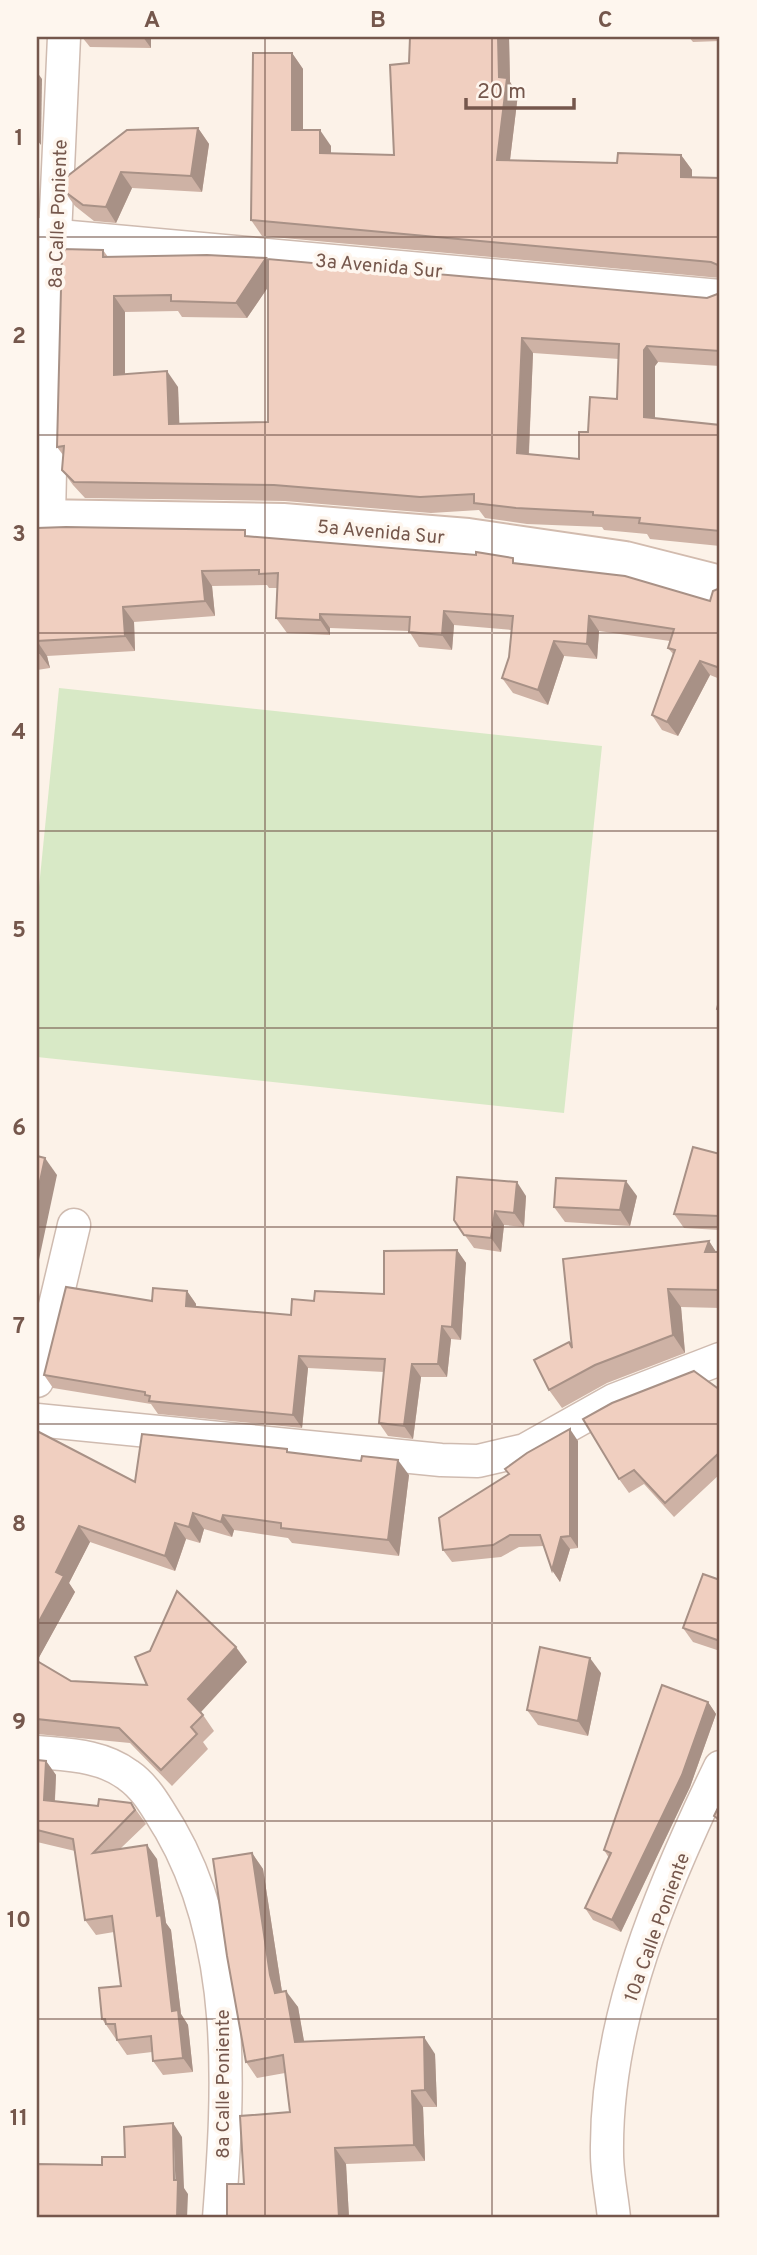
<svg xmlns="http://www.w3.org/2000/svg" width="757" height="2255" font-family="Overpass,sans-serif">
  <rect width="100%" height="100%" fill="#fcf2e8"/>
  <polygon fill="#d8e9c6" points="59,688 602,746 564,1113 37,1057 37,907"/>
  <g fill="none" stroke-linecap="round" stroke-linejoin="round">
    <g stroke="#cfbbb0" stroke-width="35">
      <g id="street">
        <polyline points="37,234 720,296"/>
        <polyline points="49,518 55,235 64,37"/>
        <polyline points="37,1381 74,1225"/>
        <polyline points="37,1420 441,1460 478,1461 525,1450 614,1400 720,1359"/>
        <path d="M 37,1752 C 69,1755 101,1755 128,1775 C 147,1788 158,1810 170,1829 C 237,1945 229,2090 219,2218"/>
        <path d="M 614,2218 C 612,2197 607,2175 607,2154 C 605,2019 662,1887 720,1767"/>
      </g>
    </g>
    <g stroke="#d2bbae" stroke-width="42">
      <polyline id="secondary" points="37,519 283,523 468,538 625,561 720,585"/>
    </g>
    <use href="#street" stroke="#fff" stroke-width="32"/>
    <use href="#secondary" stroke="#fff" stroke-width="38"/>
  </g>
  <g fill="#ceb2a5" fill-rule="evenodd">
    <polygon points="82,37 151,37 151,48 90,47"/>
    <polygon points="410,37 509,37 510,82 518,94 510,160 617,163 681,155 692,170 692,177 720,178 720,278 262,236 251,220 292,53 303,69 303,130 331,146 331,153 394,155 409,63"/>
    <polygon points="689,37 720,37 720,41 693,42"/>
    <polygon points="198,128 209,144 202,192 132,188 116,223 94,221 75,206 64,191"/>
    <path d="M 103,250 L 108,257 L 266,258 L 268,262 L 707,298 L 720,293 L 720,366 L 658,362 L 655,366 L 655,418 L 720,425 L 720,546 L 650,539 L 647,534 L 604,530 L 602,527 L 527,524 L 485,518 L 479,510 L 431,513 L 285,501 L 85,498 L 73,485 L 62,470 L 63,455 L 57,447 ZM 268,287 L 268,422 L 179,424 L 178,387 L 125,374 L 125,312 L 178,311 L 182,317 L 247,318 ZM 533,353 L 619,359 L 617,399 L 588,432 L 579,459 L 529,454 Z"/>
    <polygon points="37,528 250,536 518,564 710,601 720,588 720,679 710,675 678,736 662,730 652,715 673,654 668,648 670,641 599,631 597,659 564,656 548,705 513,693 502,678 509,657 512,630 454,625 452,650 419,647 409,631 330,628 330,635 287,633 276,618 277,588 269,588 267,585 212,586 215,616 134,622 135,651 47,656 50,668 37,670"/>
    <polygon points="720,1154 720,1230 684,1228 674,1214"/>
    <polygon points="526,1196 524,1227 504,1225 501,1252 474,1248 454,1220"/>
    <polygon points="637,1196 630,1226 565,1222 554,1207"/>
    <polygon points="709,1241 716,1252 720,1252 720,1308 681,1307 685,1353 607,1383 562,1408 549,1390 572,1347"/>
    <polygon points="457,1250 466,1263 461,1340 451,1339 447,1377 421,1377 413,1439 388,1436 379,1423 384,1372 308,1368 302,1428 158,1414 151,1404 53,1388 44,1375 152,1301 187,1291 196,1304 196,1307 291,1315 314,1301 384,1294"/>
    <polygon points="720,1390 720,1474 674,1517 644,1484 629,1493 619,1479"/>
    <polygon points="37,1431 135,1482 290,1453 409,1475 399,1556 292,1543 288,1538 234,1530 232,1537 204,1529 200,1543 186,1539 175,1571 90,1542 69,1583 75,1592 37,1661"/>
    <polygon points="578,1441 578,1548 570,1549 560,1582 552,1570 544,1546 519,1547 501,1557 452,1562 443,1550"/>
    <polygon points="720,1580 720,1651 693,1642 683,1628"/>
    <polygon points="37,1661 71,1681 147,1685 247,1662 201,1712 214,1731 203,1742 208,1749 172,1786 130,1743 37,1734"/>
    <polygon points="601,1673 588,1736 538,1725 527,1710"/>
    <polygon points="708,1702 716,1714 690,1787 621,1932 593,1920 585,1908 609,1858 604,1850"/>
    <polygon points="37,1760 46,1761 56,1775 55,1801 98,1806 131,1803 146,1824 121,1848 157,1859 166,1923 171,1930 181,2014 188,2025 193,2072 163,2075 153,2061 152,2052 127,2055 102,2019 121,1986 114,1932 96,1935 85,1920 75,1851 37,1842"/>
    <polygon points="720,1804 720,1825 714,1816"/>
    <polygon points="252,1853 263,1869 282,1992 298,2007 304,2042 435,2054 437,2107 423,2107 425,2161 346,2164 349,2218 227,2218 244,2184 290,2112 285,2073 257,2078 246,2062"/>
  </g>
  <g fill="#a89186">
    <polygon points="143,37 151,37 151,48"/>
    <polygon points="498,37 509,37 510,82 518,94 508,176 497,160 499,77"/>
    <polygon points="292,53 303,69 303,145 292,130"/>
    <polygon points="37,72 42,79 41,145 37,140"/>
    <polygon points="198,128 209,144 202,192 191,176"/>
    <polygon points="320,130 331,146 331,169 320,153"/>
    <polygon points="681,155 692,170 692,193 681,177"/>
    <polygon points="121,172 132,188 116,223 106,207"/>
    <polygon points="266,258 277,274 247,318 236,303"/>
    <polygon points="114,296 125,312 125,391 114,375"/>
    <polygon points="522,338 533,353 528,469 517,453"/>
    <polygon points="647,346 658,362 655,366 655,433 644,417 644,350"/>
    <polygon points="167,371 178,387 180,440 169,424"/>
    <polygon points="202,571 212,586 215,616 205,601"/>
    <polygon points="123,607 134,622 135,651 125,636"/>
    <polygon points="444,611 454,625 452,650 442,635"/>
    <polygon points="320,614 330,628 330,635 320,620"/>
    <polygon points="589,616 599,631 597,659 587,644"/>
    <polygon points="37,641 47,656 50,668 39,653"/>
    <polygon points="554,641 564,656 548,705 538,690"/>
    <polygon points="700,661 710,675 678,736 667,722"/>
    <polygon points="45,1158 57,1175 37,1269 37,1195"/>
    <polygon points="626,1181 637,1196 630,1226 620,1210"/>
    <polygon points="517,1182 526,1196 524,1227 514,1213"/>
    <polygon points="495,1211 504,1225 501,1252 491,1238"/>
    <polygon points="709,1241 720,1258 705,1252"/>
    <polygon points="457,1250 466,1263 461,1340 452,1327"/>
    <polygon points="668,1289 681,1307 685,1353 673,1335"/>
    <polygon points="187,1291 196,1304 195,1319 186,1306"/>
    <polygon points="442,1326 451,1339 447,1377 438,1364"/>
    <polygon points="299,1356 308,1368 302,1428 293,1415"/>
    <polygon points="412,1364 421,1377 413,1439 404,1426"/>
    <polygon points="570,1429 578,1441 578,1548 570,1536"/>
    <polygon points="398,1460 409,1475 399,1556 388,1540"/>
    <polygon points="193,1513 204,1529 200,1543 189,1527"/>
    <polygon points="223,1515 234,1530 232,1537 221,1522"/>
    <polygon points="175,1523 186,1539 175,1571 165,1556"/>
    <polygon points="79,1526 90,1542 69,1583 75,1592 37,1661 37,1625 56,1572"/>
    <polygon points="561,1537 570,1549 560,1582 552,1570"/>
    <polygon points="236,1647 247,1662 199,1714 188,1699"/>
    <polygon points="590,1658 601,1673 588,1736 578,1721"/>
    <polygon points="708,1702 716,1714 690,1787 621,1932 612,1920"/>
    <polygon points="46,1761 56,1775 54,1815 44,1800"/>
    <polygon points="147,1845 157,1859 166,1923 171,1930 181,2014 188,2025 193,2072 183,2058 172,2011"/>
    <polygon points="252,1853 263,1869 282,1992 275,1993 270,1975"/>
    <polygon points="286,1991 298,2007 307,2058 295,2042"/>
    <polygon points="424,2037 435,2054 437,2107 425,2090"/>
    <polygon points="412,2091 423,2107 425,2161 414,2145"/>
    <polygon points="173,2123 182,2137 184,2188 188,2194 187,2218 177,2218"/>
    <polygon points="335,2148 346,2164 349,2218 339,2217"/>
  </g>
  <g fill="#f0cfc0" stroke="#a89186" stroke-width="2" fill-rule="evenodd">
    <polygon points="410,37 498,37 499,77 507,78 497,160 617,163 618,153 681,155 681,177 720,178 720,266 711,262 251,220 253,53 292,53 292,130 320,130 320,153 394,155 390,65 409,63"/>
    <polygon points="198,128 191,176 121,172 106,207 83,205 64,191 65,178 127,130"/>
    <path d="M 62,249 L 103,250 L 103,257 L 207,255 L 266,258 L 236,303 L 171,301 L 171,295 L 114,296 L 114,375 L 167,371 L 169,424 L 268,422 L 268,259 L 707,298 L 720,293 L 720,351 L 647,346 L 644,350 L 644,417 L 720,425 L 720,531 L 639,523 L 640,518 L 593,515 L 593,512 L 516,508 L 474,503 L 474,494 L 420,497 L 274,485 L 74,482 L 62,470 L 64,446 L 57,447 ZM 522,338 L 619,344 L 617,399 L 590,397 L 588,432 L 579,432 L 579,459 L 517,453 Z"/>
    <polygon points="66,527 245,530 245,536 476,555 476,552 513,558 513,563 625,576 710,601 713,591 720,588 720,668 700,661 667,722 652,715 675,650 668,648 674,629 589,616 587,644 554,641 538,690 502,678 509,657 513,616 444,611 442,635 409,632 410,617 320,614 320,620 276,618 278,573 259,574 259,570 202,571 205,601 123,607 125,636 37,641 39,653 37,653 37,528"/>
    <polygon points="720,997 720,1011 717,1009"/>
    <polygon points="693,1147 720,1154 720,1213 719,1216 674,1214"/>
    <polygon points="37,1156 45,1158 37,1195"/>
    <polygon points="457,1177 517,1182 514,1213 495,1211 491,1238 464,1235 454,1220"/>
    <polygon points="556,1178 626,1181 620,1210 554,1207"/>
    <polygon points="709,1241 705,1252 720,1252 720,1290 668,1289 673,1335 595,1365 549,1390 534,1360 569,1342 572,1348 563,1259"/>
    <polygon points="457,1250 452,1327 442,1326 438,1364 412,1364 404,1426 379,1423 385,1359 299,1356 293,1415 149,1401 150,1396 145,1395 145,1392 44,1375 66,1287 152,1301 153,1288 187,1291 186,1306 291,1315 292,1299 314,1301 315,1291 384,1294 384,1251"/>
    <polygon points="694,1371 720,1390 720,1452 665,1503 634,1470 619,1479 583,1419 612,1403"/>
    <polygon points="570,1429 570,1536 561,1537 552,1570 540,1535 510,1535 493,1545 443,1550 439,1518 509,1474 505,1469 527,1453"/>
    <polygon points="37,1431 135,1482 142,1434 287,1449 287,1452 361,1461 362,1456 398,1460 388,1540 281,1528 281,1523 223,1515 221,1522 193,1513 189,1527 175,1523 165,1556 79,1526 56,1572 64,1576 37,1625"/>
    <polygon points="703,1574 720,1580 720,1641 683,1628"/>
    <polygon points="177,1591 236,1647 188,1699 203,1715 191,1727 197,1734 161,1770 119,1728 37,1719 37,1661 71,1681 147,1685 135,1657 150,1651"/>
    <polygon points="540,1647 590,1658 578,1721 527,1710"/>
    <polygon points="662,1685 708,1702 682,1775 612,1920 585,1908 611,1853 604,1850"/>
    <polygon points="37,1760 46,1761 44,1800 98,1806 99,1799 131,1803 135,1810 93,1853 147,1845 157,1916 161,1915 172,2011 178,2010 183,2058 153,2061 151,2036 117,2040 115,2024 106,2024 105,2019 102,2019 99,1988 121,1986 112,1916 85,1920 73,1839 37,1830"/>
    <polygon points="720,1804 720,1820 714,1816"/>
    <polygon points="252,1853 270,1975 275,1993 286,1991 295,2042 424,2037 425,2090 412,2091 414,2145 335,2148 339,2217 227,2218 227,2184 244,2184 240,2116 290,2112 283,2055 246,2062 227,1956 213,1859"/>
    <polygon points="173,2123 174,2180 178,2180 177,2218 37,2218 37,2164 102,2165 102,2157 125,2157 124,2127"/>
  </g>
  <path fill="none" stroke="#75574c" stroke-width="2" stroke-opacity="0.55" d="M 265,37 L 265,2218M 492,37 L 492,2218M 37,237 L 720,237M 37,435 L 720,435M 37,633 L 720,633M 37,831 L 720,831M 37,1028 L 720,1028M 37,1227 L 720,1227M 37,1424 L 720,1424M 37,1623 L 720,1623M 37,1821 L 720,1821M 37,2019 L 720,2019"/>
  <g text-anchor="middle" stroke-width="7" stroke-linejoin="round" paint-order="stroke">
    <g font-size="19" fill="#75574c" stroke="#fef6ee">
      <text transform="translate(57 214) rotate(-88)" y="7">8a Calle Poniente</text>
      <text transform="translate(379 265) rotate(5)" y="7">3a Avenida Sur</text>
      <text transform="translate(381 531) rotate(5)" y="7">5a Avenida Sur</text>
      <text transform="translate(656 1927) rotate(-70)" y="7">10a Calle Poniente</text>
      <text transform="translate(222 2084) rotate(-90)" y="7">8a Calle Poniente</text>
    </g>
  </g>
  <rect width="757" height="2255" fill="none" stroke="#fef6ee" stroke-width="77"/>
  <path d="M466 98v10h108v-10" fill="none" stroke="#75574c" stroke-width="3.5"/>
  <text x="477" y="98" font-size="21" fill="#75574c" stroke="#fef6ee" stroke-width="5" paint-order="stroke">20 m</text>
  <rect x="38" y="38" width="680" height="2178" fill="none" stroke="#75574c" stroke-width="2.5"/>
  <g font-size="23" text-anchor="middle" font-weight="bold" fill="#75574c">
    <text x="152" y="27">A</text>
    <text x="378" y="27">B</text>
    <text x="605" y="27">C</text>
    <text x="19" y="145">1</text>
    <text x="19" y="343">2</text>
    <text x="19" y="541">3</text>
    <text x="19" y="739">4</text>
    <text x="19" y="937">5</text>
    <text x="19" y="1135">6</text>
    <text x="19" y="1333">7</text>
    <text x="19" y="1531">8</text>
    <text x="19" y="1729">9</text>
    <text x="19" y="1927">10</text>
    <text x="19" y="2125">11</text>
  </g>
</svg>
